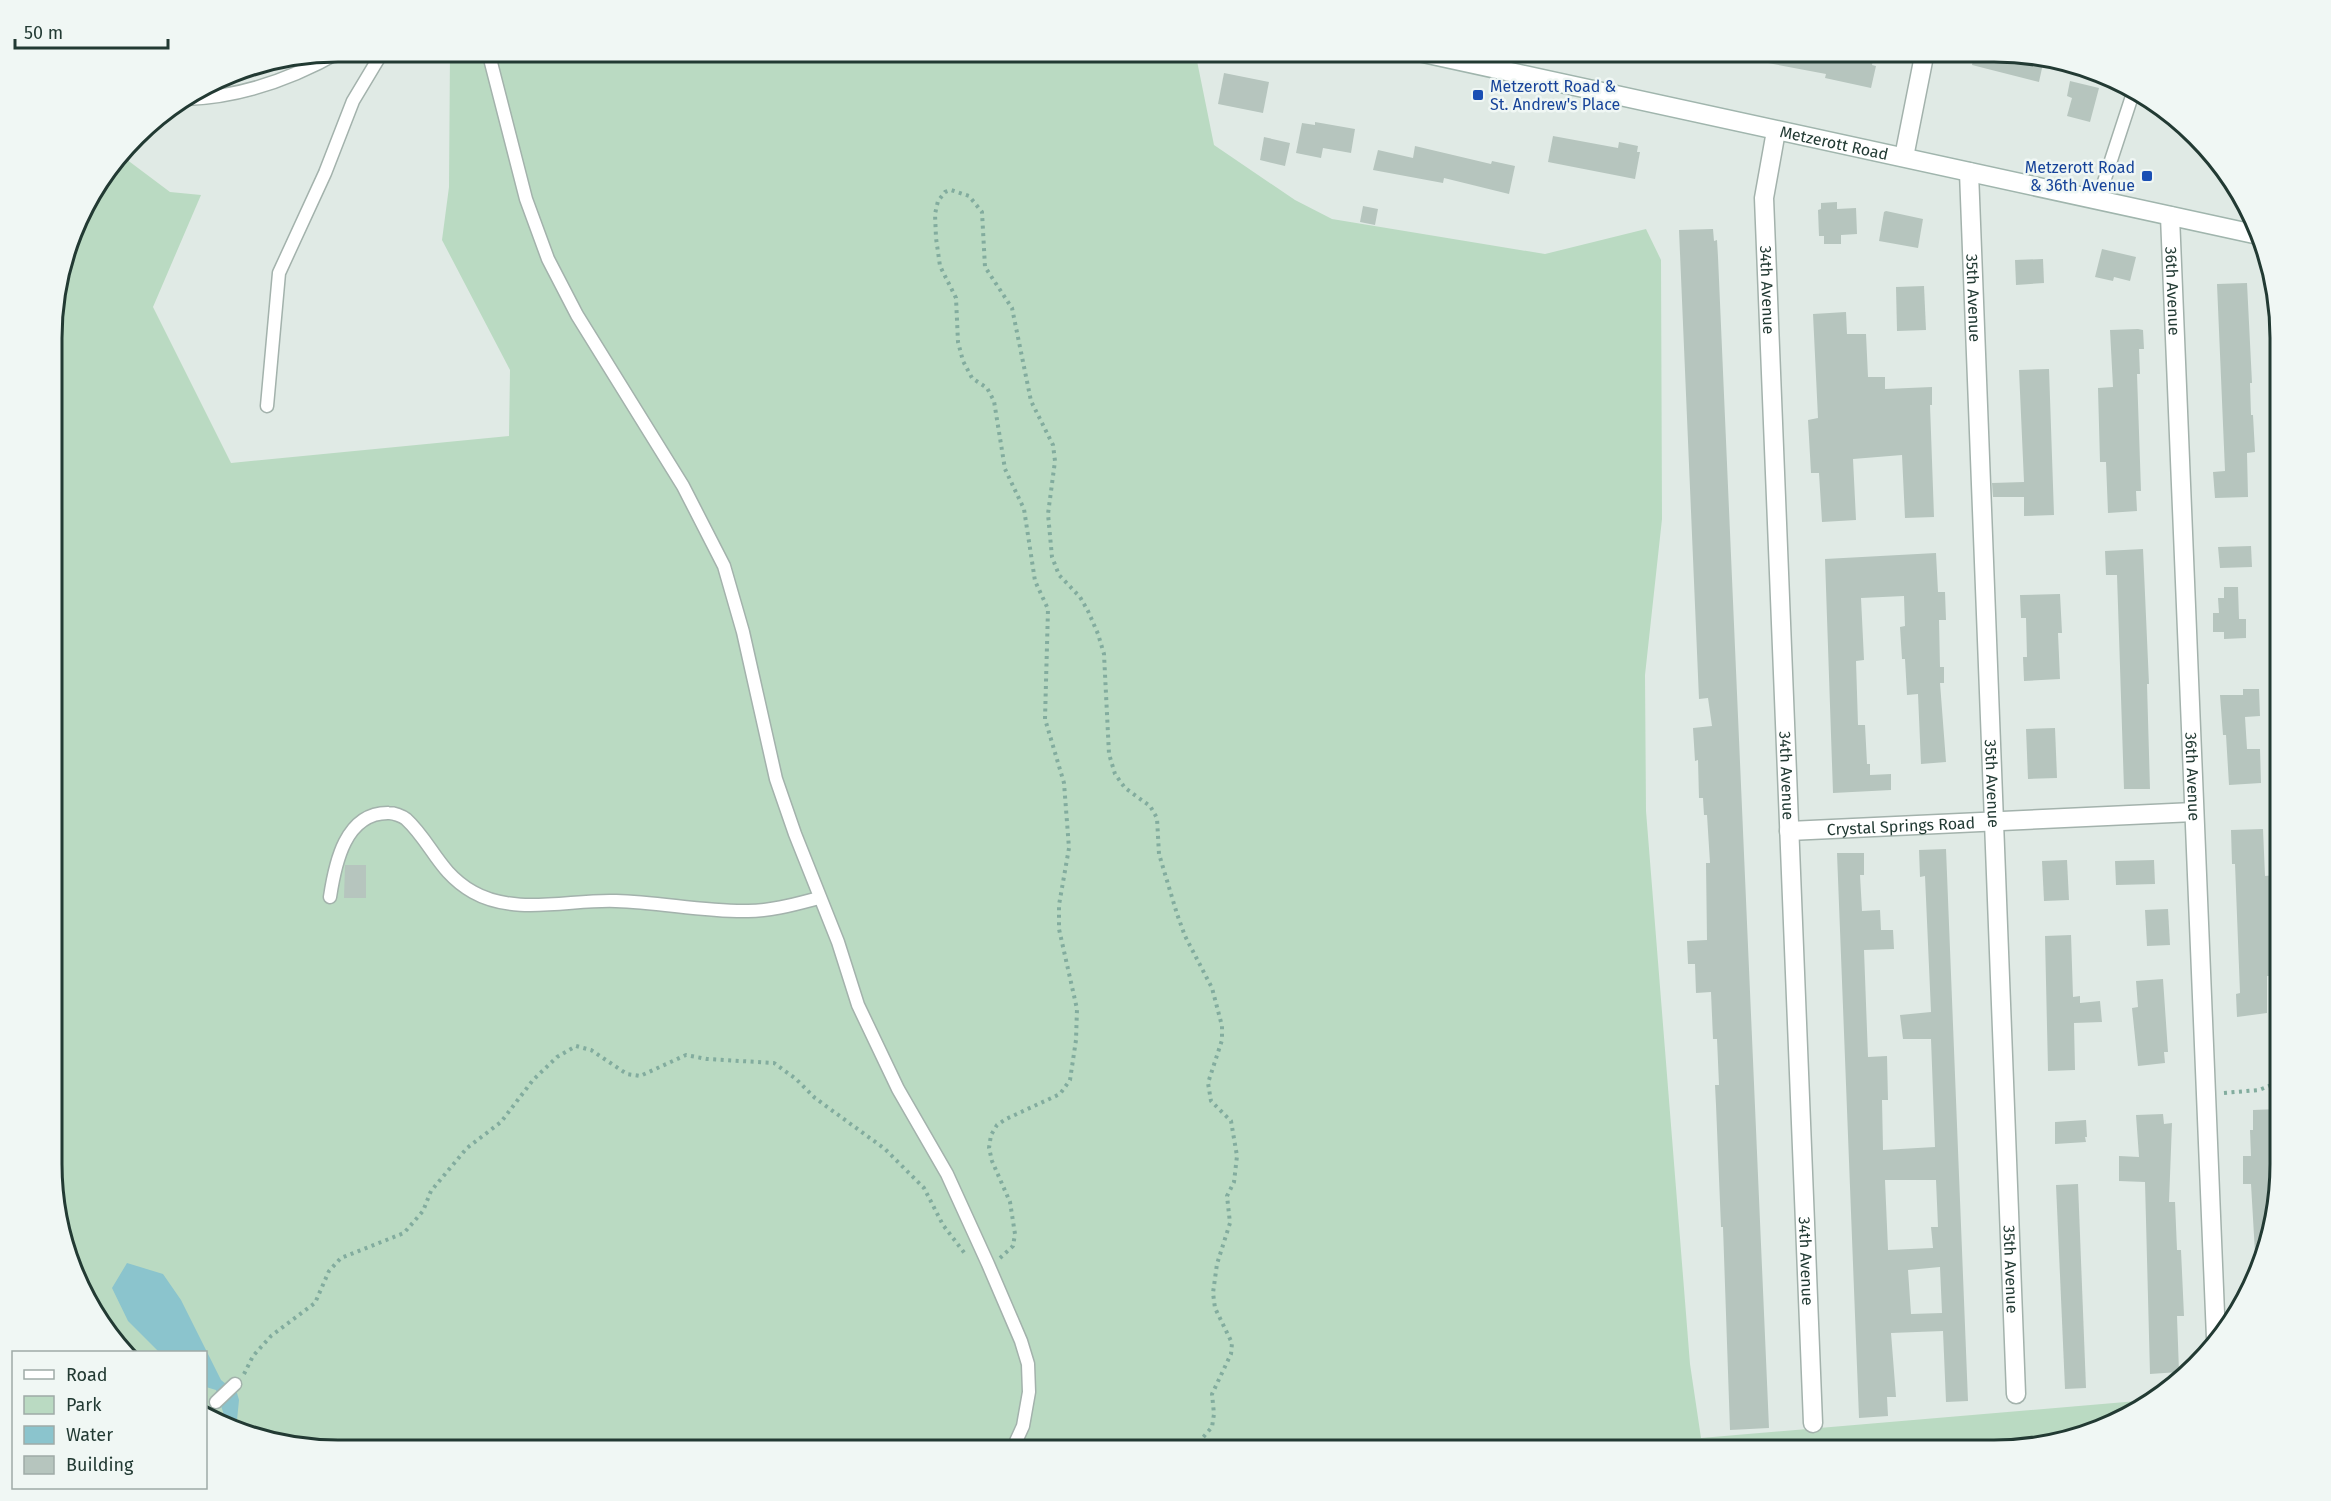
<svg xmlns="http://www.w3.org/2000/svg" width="2331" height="1501" font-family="'Fira Sans',sans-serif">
  <rect width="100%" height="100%" fill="#e0eae5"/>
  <polygon fill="#badac2" points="450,51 1195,51 1214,145 1295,200 1332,219 1545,254 1646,229 1661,260 1662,519 1645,675 1646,811 1690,1364 1701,1438 2149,1400 2137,1412 2012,1449 337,1450 245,1435 206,1415 206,1352 132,1352 90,1307 53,1201 53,300 81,210 122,156 170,192 201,195 153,307 231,463 509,436 510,370 442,240 449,187"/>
  <polygon fill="#8bc4cd" points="127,1263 163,1274 181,1300 221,1380 237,1393 239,1400 236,1430 224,1424 224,1415 216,1390 206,1387 206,1352 159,1352 128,1321 112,1288"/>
  <g fill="#b6c5be" fill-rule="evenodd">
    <polygon points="1748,51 1801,51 1841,59 1843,51 1875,51 1872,65 1876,66 1871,88 1825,78 1826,74 1747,59"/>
    <polygon points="1975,51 1994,51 2044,59 2039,82 1972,65"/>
    <polygon points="1224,73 1269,82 1263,113 1218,104"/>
    <polygon points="2070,81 2099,88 2090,122 2067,116 2072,98 2067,96"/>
    <polygon points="1315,122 1355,129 1351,153 1323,148 1321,158 1296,153 1302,123 1315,125"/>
    <polygon points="1553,136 1618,148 1619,142 1638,146 1637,152 1640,152 1635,179 1548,162"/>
    <polygon points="1264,137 1290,143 1285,166 1260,160"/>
    <polygon points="1415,146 1491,164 1492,161 1515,166 1509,194 1444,178 1443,183 1373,170 1378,150 1413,158"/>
    <polygon points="1837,202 1837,209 1856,208 1857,234 1841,235 1841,244 1824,244 1824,236 1819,236 1818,210 1821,209 1821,203"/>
    <polygon points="1363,206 1378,209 1375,225 1360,222"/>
    <polygon points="1886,211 1923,219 1918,248 1879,241 1884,212"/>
    <polygon points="1713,229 1714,241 1717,240 1718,257 1769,1428 1730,1430 1723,1227 1721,1227 1716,1105 1715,1085 1719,1085 1717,1039 1713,1039 1711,992 1696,993 1695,964 1688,964 1687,941 1707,940 1706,863 1710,863 1707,815 1704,815 1703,798 1699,798 1698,760 1695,761 1693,728 1712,726 1708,698 1699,699 1679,230"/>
    <polygon points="2102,249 2136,257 2130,281 2114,277 2113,281 2095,277"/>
    <polygon points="2043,259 2044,283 2016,285 2015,260"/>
    <polygon points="2247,283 2252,383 2250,383 2251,415 2253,415 2255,452 2247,453 2248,497 2215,498 2213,472 2225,471 2217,284"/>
    <polygon points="1924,286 1926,330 1897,331 1896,287"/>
    <polygon points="1846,312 1847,334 1866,334 1868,377 1885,377 1885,389 1932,387 1932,405 1930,405 1934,517 1905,518 1902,455 1853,459 1856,520 1822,522 1819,473 1811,473 1808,420 1818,418 1813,314"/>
    <polygon points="2138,329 2143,330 2144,349 2139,349 2140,374 2137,374 2141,491 2136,491 2137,511 2108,513 2106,462 2100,462 2098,388 2113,387 2110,330"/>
    <polygon points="2049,369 2054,515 2024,516 2024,497 1993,497 1992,483 2024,482 2019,370"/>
    <polygon points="2251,546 2252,567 2220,568 2218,547"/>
    <polygon points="2143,549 2149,684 2147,684 2150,789 2124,789 2117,575 2106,575 2105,551"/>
    <polygon points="1936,553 1938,592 1945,592 1946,620 1939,620 1940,667 1944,667 1944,683 1940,683 1946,762 1921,764 1918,694 1907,695 1905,659 1902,659 1900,627 1905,626 1904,596 1861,598 1864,660 1856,661 1858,725 1865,725 1867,764 1870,764 1870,775 1891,774 1891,790 1833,793 1825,559"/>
    <polygon points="2224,587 2238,587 2239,619 2246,619 2246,638 2224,639 2224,632 2213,632 2213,613 2219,613 2218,598 2224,598"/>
    <polygon points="2060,594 2062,633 2058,633 2060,679 2024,681 2023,657 2027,657 2026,618 2021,618 2020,595"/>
    <polygon points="2243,689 2259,689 2260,716 2245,717 2247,749 2260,749 2261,783 2229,785 2226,735 2223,735 2220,695 2243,695"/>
    <polygon points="2055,728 2057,778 2028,779 2026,729"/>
    <polygon points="2263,829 2265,876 2276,875 2279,940 2275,940 2276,976 2267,976 2267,1013 2237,1017 2236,994 2240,993 2235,864 2232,864 2231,830"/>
    <path d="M 1946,849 L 1968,1401 L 1946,1402 L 1943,1331 L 1891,1333 L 1896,1397 L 1887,1397 L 1888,1416 L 1859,1418 L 1837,853 L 1864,853 L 1864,875 L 1860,875 L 1862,911 L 1880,910 L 1881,930 L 1893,930 L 1894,949 L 1864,950 L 1868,1057 L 1887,1056 L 1888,1100 L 1882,1100 L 1883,1150 L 1935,1147 L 1931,1039 L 1903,1039 L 1900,1015 L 1931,1012 L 1925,876 L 1920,877 L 1919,850 ZM 1885,1180 L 1936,1180 L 1938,1227 L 1931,1227 L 1933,1248 L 1888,1250 ZM 1940,1267 L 1942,1313 L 1911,1314 L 1908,1270 Z"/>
    <polygon points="2067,860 2069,900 2044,901 2042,861"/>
    <polygon points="2154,860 2155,884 2116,885 2115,861"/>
    <polygon points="345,865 366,865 366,898 344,898"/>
    <polygon points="2168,909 2170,945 2147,946 2145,910"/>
    <polygon points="2071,935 2073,997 2080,996 2080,1003 2100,1001 2102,1022 2074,1023 2075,1070 2048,1071 2045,936"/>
    <polygon points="2163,979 2168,1052 2164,1052 2165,1063 2138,1066 2132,1008 2138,1007 2136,981"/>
    <polygon points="2279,1109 2279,1182 2265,1256 2258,1270 2256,1270 2251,1184 2243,1184 2243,1156 2251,1156 2250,1130 2253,1130 2253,1110"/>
    <polygon points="2163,1114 2164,1124 2172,1123 2169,1202 2175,1202 2177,1250 2181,1250 2184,1316 2177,1316 2179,1372 2150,1374 2145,1182 2119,1181 2119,1156 2139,1157 2136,1115"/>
    <polygon points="2086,1120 2087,1137 2085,1137 2086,1142 2055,1144 2055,1122"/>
    <polygon points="2078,1184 2086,1388 2065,1389 2056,1185"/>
  </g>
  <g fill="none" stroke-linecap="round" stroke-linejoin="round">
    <g stroke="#a3b2ac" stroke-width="15">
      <g id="lane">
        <polyline points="488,51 526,199 548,259 577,315 683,486 724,566 743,632 776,779 795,834 838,942 858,1005 898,1089 947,1174 988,1264 1021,1341 1028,1364 1029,1392 1023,1426 1012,1450"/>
        <path d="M 186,99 C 240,97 294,78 341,51"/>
        <polyline points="2098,200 2134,90"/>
        <polyline points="267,406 279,273 325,173 353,101 383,51"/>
        <path d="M 330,897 C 335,864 345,812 389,813 C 394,813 402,816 406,819 C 432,843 438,872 473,892 C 515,916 571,899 616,901 C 660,902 704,912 748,911 C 772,911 796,904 819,898"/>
        <polyline points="216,1402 235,1384"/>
      </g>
    </g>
    <g stroke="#a3b2ac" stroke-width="21">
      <g id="street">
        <path id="s1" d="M 1776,131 L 1764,198 L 1813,1423"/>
        <polyline points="1904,157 1925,51"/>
        <path id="s2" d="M 1969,172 L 2016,1394"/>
        <path id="s3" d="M 2170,216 L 2216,1338"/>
        <path id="s4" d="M 1789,831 L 2194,812"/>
      </g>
    </g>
    <g stroke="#a0b5ad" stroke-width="21">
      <g id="secondary">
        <path id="s5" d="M 1414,51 L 2254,234"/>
      </g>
    </g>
    <g stroke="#82ac9e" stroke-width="4" stroke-dasharray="3 4.5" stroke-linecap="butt">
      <polyline points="2224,1093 2259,1090 2279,1082"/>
      <polyline points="1000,1258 1013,1246 1015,1234 1010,1202 992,1161 989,1148 991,1135 997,1125 1006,1119 1060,1094 1070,1080 1076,1040 1077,1009 1059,929 1059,905 1069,848 1064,783 1045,719 1048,609 1035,581 1024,509 1005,469 994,401 987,388 972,378 963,361 958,342 956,298 940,266 936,238 935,214 938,201 945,192 951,190 969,196 982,212 985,267 1012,308 1031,401 1053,445 1055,461 1048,514 1052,557 1059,575 1080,597 1088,611 1098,634 1104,654 1109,754 1115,774 1125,788 1150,806 1157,818 1159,854 1177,914 1185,936 1212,988 1222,1026 1222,1040 1208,1083 1211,1101 1231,1121 1237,1156 1234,1182 1227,1196 1230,1223 1217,1264 1213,1293 1215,1308 1232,1343 1231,1354 1212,1394 1214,1414 1212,1427 1199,1442 1198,1450"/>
      <polyline points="244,1374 253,1356 271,1336 315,1303 329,1271 341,1258 404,1233 423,1211 431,1191 467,1148 501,1122 533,1080 557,1057 576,1046 591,1050 627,1074 640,1076 686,1055 707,1059 774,1063 796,1079 815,1098 885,1149 924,1188 943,1225 966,1255"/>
    </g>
    <use href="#lane" stroke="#fff" stroke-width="12"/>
    <use href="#street" stroke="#fff" stroke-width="18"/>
    <use href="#secondary" stroke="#fff" stroke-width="18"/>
  </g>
  <g fill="#1a4fb4" stroke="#f0f7f4" stroke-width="2">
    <rect x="1472" y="89" width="12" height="12" rx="3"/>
    <rect x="2141" y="170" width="12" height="12" rx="3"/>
  </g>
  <g text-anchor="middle" stroke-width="5" stroke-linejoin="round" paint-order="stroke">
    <g font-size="16" fill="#164399" stroke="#f0f7f4" text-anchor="start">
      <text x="1490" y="92">Metzerott Road &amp;<tspan x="1490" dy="18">St. Andrew's Place</tspan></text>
      <text x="2135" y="173" text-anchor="end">Metzerott Road<tspan x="2135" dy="18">&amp; 36th Avenue</tspan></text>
    </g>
    <g font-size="16" fill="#223a33" stroke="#f0f7f4">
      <text dy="6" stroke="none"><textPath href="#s5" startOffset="430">Metzerott Road</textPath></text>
      <text dy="6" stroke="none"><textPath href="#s1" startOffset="160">34th Avenue</textPath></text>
      <text dy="6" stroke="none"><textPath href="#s3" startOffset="75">36th Avenue</textPath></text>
      <text dy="6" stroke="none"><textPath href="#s2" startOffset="126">35th Avenue</textPath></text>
      <text dy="6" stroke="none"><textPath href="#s1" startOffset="646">34th Avenue</textPath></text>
      <text dy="6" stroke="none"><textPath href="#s3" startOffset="561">36th Avenue</textPath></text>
      <text dy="6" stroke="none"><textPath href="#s2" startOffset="612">35th Avenue</textPath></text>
      <text dy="6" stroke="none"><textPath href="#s4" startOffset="112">Crystal Springs Road</textPath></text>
      <text dy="6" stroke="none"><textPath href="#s1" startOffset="1132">34th Avenue</textPath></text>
      <text dy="6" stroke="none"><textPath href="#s2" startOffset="1098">35th Avenue</textPath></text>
    </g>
  </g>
  <path d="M0 0H2331V1501H0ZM338 62H1994A276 276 0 0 1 2270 338V1164A276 276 0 0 1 1994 1440H338A276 276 0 0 1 62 1164V338A276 276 0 0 1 338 62Z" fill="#f0f7f4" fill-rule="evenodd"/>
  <path fill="none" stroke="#223a33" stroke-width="3" d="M338 62H1994A276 276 0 0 1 2270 338V1164A276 276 0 0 1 1994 1440H338A276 276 0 0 1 62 1164V338A276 276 0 0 1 338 62Z"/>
  <rect x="12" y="1351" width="195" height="138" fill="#f0f7f4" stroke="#9eaba7" stroke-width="1.5"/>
  <rect x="24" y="1370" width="30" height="9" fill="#ffffff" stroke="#9eaba7" stroke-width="1.5"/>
  <text x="66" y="1381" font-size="18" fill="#223a33">Road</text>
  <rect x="24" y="1396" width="30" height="18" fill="#badac2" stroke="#9eaba7" stroke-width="1.5"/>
  <text x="66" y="1411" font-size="18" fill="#223a33">Park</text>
  <rect x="24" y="1426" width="30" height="18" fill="#8bc4cd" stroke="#9eaba7" stroke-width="1.5"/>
  <text x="66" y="1441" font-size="18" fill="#223a33">Water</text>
  <rect x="24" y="1456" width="30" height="18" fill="#b6c5be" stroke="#9eaba7" stroke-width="1.5"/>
  <text x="66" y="1471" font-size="18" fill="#223a33">Building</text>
  <path d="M15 39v9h153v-9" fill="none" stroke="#223a33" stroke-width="3"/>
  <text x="24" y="39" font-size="18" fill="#223a33" stroke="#f0f7f4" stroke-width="4.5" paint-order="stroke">50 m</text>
</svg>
